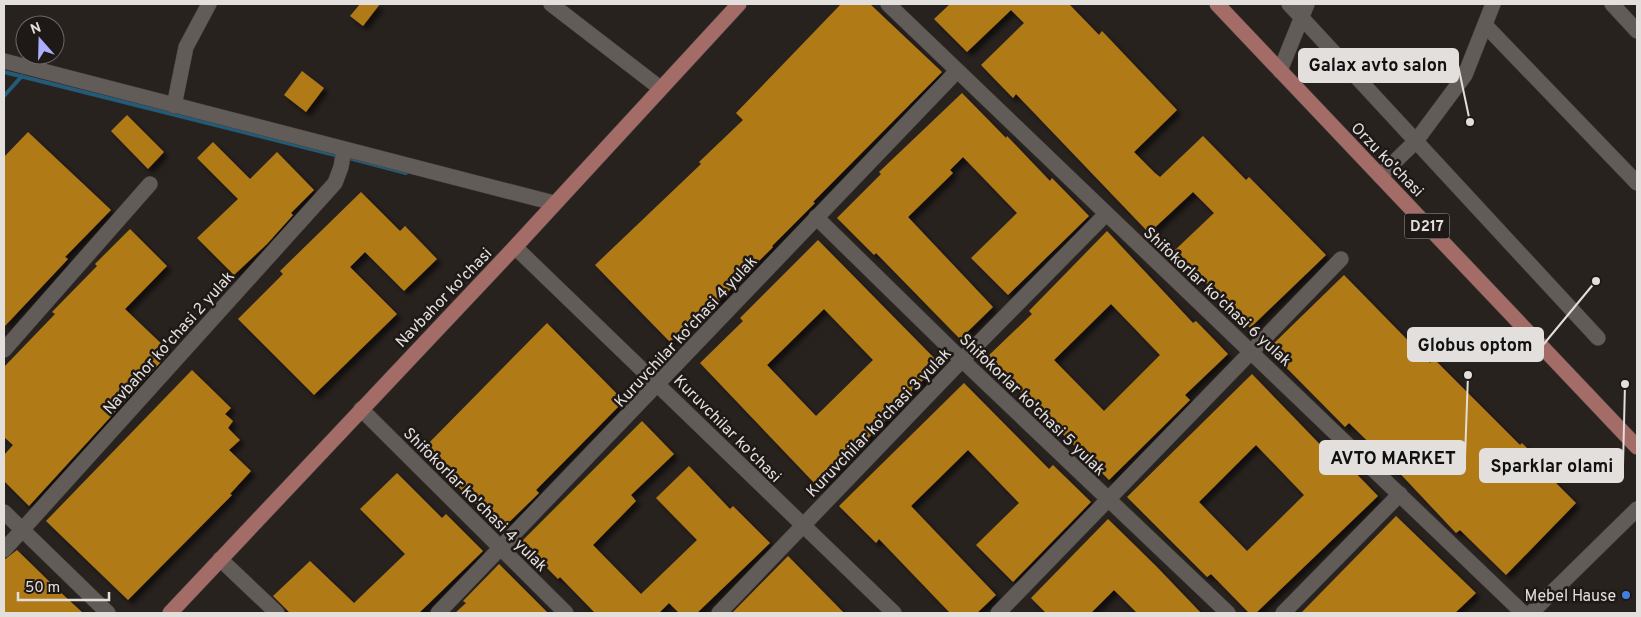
<svg xmlns="http://www.w3.org/2000/svg" width="1641" height="617" font-family="Overpass,sans-serif">
  <defs>
    <filter id="shadow"><feDropShadow dx="4.5" dy="4.5" stdDeviation="2.5" flood-color="#0009"/></filter>
  </defs>
  <rect width="100%" height="100%" fill="#28221f"/>
  <g fill="none" stroke-linecap="round" stroke-linejoin="round">
    <g stroke="#245b78" stroke-width="4">
      <polyline points="4,72 339,156"/>
      <polyline points="4,96 22,76"/>
      <polyline points="345,157 406,173"/>
    </g>
  </g>
  <g fill="#b07a17" fill-rule="evenodd" filter="url(#shadow)">
    <polygon points="360,4 380,4 363,26 350,16"/>
    <polygon points="841,4 870,4 942,72 813,202 815,203 772,246 773,247 712,308 709,305 670,342 595,265 701,164 699,162 743,120 736,113"/>
    <polygon points="950,4 1069,4 1099,35 1102,31 1177,110 1134,152 1155,173 1160,177 1203,136 1246,180 1249,177 1326,255 1250,328 1174,251 1214,213 1193,192 1149,233 1016,94 1013,98 981,65 1024,23 1011,10 967,52 934,19"/>
    <polygon points="302,71 324,88 306,112 284,95"/>
    <polygon points="962,93 1006,138 1007,136 1050,181 1052,178 1089,216 1008,295 971,258 1017,213 963,157 950,170 953,173 908,217 993,307 960,339 876,253 874,255 837,218 881,174 879,172"/>
    <polygon points="127,115 164,152 148,169 111,131"/>
    <polygon points="28,132 111,210 65,257 68,259 4,327 4,157"/>
    <polygon points="213,142 250,179 277,152 314,190 291,213 293,215 267,244 234,275 197,238 238,199 197,158"/>
    <polygon points="361,192 400,231 405,226 437,259 404,291 365,252 350,267 397,314 314,395 238,319 283,274 280,271"/>
    <polygon points="130,229 167,266 125,309 170,352 29,506 4,481 4,455 13,445 4,437 4,367 55,314 52,312 97,266 95,264"/>
    <path d="M 1107,231 L 1193,323 L 1196,321 L 1228,354 L 1185,395 L 1190,400 L 1109,480 L 986,358 L 1032,314 L 1029,311 ZM 1111,304 L 1160,355 L 1104,411 L 1054,360 Z"/>
    <path d="M 818,240 L 940,364 L 900,402 L 902,404 L 819,488 L 700,363 L 743,321 L 740,318 ZM 824,309 L 873,360 L 816,416 L 767,365 Z"/>
    <polygon points="1344,275 1430,363 1434,359 1520,445 1522,443 1536,457 1533,460 1576,503 1506,575 1460,530 1456,533 1392,465 1349,423 1345,427 1268,349"/>
    <polygon points="547,323 624,401 536,490 539,493 502,529 421,451"/>
    <polygon points="192,370 231,408 225,414 233,421 228,428 240,440 229,450 251,471 230,494 232,495 128,600 46,521"/>
    <path d="M 1252,374 L 1337,462 L 1341,458 L 1378,496 L 1256,613 L 1249,613 L 1211,574 L 1207,577 L 1127,497 ZM 1256,445 L 1304,495 L 1247,551 L 1199,502 Z"/>
    <polygon points="964,383 1049,469 1053,465 1091,502 1013,582 976,545 1019,503 968,450 911,506 996,595 977,613 950,613 879,539 876,543 839,506"/>
    <polygon points="642,421 674,454 631,495 636,501 593,545 641,594 697,540 656,498 689,466 730,509 733,506 770,543 697,613 679,613 669,603 659,613 595,613 560,577 558,579 521,542"/>
    <polygon points="397,473 442,518 446,514 483,551 419,613 290,613 273,596 310,561 354,603 405,554 360,509"/>
    <polygon points="1396,516 1476,593 1455,613 1301,613"/>
    <polygon points="1108,519 1156,566 1201,613 1137,613 1114,590 1091,613 1046,613 1031,598"/>
    <polygon points="17,550 58,590 83,613 4,613 4,560"/>
    <polygon points="788,556 844,613 732,613"/>
    <polygon points="499,564 548,613 455,613 466,603 463,601"/>
  </g>
  <g fill="none" stroke-linecap="round" stroke-linejoin="round">
    <g stroke="#433f3c" stroke-width="16">
      <g id="minor">
        <polyline points="551,4 660,88"/>
        <polyline points="888,4 1523,613"/>
        <polyline points="1289,4 1598,338"/>
        <polyline points="1612,4 1637,31"/>
        <polyline points="1485,25 1637,183"/>
        <polyline points="4,61 554,203"/>
        <polyline points="1280,71 1307,4"/>
        <polyline points="174,106 186,47 209,4"/>
        <polyline points="1380,176 1416,141 1465,75 1493,4"/>
        <polyline points="816,217 962,360 1228,613"/>
        <polyline points="515,247 894,613"/>
        <polyline points="4,350 150,184"/>
        <polyline points="361,409 566,613"/>
        <polyline points="4,512 108,613"/>
        <polyline points="4,550 335,183 341,167 344,150"/>
        <polyline points="220,559 277,613"/>
        <polyline points="438,613 957,71"/>
        <polyline points="719,613 962,360 1106,214"/>
        <polyline points="998,613 1341,259"/>
        <polyline points="1283,613 1400,494"/>
        <polyline points="1531,613 1637,509"/>
      </g>
    </g>
    <g stroke="#433f3c" stroke-width="16">
      <g id="major">
        <polyline points="1217,4 1637,447"/>
        <polyline points="170,613 515,247 739,4"/>
      </g>
    </g>
    <use href="#minor" stroke="#625c58" stroke-width="15"/>
    <use href="#major" stroke="#a36c67" stroke-width="15"/>
  </g>
  <circle fill="#3f7fe0" stroke="#1e1916" stroke-width="2" cx="1626" cy="595" r="5"/>
  <g text-anchor="middle" stroke-width="5" stroke-linejoin="round" paint-order="stroke">
    <rect fill="#1e1916" stroke="#a8a4a1" stroke-width="1" x="1404.5" y="213.5" width="45" height="25" rx="4"/>
    <g font-size="15" font-weight="bold" fill="#e3dfdd">
      <text x="1427" y="231">D217</text>
    </g>
    <g font-size="16" fill="#e3dfdd" stroke="#1e1916">
      <text transform="translate(1388 159) rotate(46)" y="6">Orzu ko'chasi</text>
      <text transform="translate(1218 296) rotate(43)" y="6">Shifokorlar ko'chasi 6 yulak</text>
      <text transform="translate(443 297) rotate(-46)" y="6">Navbahor ko'chasi</text>
      <text transform="translate(685 331) rotate(-47)" y="6">Kuruvchilar ko'chasi 4 yulak</text>
      <text transform="translate(168 342) rotate(-48)" y="6">Navbahor ko'chasi 2 yulak</text>
      <text transform="translate(1033 404) rotate(44)" y="6">Shifokorlar ko'chasi 5 yulak</text>
      <text transform="translate(878 422) rotate(-46)" y="6">Kuruvchilar ko'chasi 3 yulak</text>
      <text transform="translate(728 428) rotate(45)" y="6">Kuruvchilar ko'chasi</text>
      <text transform="translate(476 499) rotate(45)" y="6">Shifokorlar ko'chasi 4 yulak</text>
    </g>
    <g font-size="16" fill="#e3dfdd" stroke="#1e1916" text-anchor="end">
      <text x="1616" y="601">Mebel Hause</text>
    </g>
  </g>
  <path fill="none" stroke="#e3dfdd" stroke-width="2" d="M1470 122L1458 65M1596 281L1543 345M1468 375L1465 457M1625 384L1623 465"/>
  <g fill="#e3dfdd" stroke="#1e1916" stroke-width="2">
    <circle cx="1470" cy="122" r="5"/>
    <circle cx="1596" cy="281" r="5"/>
    <circle cx="1468" cy="375" r="5"/>
    <circle cx="1625" cy="384" r="5"/>
  </g>
  <g fill="#e3dfdd" stroke="#e3dfdd" stroke-width="2">
    <rect x="1299" y="49" width="159" height="33" rx="5"/>
    <rect x="1408" y="328" width="135" height="33" rx="5"/>
    <rect x="1320" y="441" width="145" height="33" rx="5"/>
    <rect x="1480" y="449" width="143" height="33" rx="5"/>
  </g>
  <g font-size="18" text-anchor="middle" font-weight="bold" fill="#111">
    <text x="1378" y="71">Galax avto salon</text>
    <text x="1475" y="351">Globus optom</text>
    <text x="1393" y="464">AVTO MARKET</text>
    <text x="1552" y="472">Sparklar olami</text>
  </g>
  <rect width="1641" height="617" fill="none" stroke="#e3dfdd" stroke-width="10"/>
  <g transform="translate(40 40) rotate(340)"><circle r="24" fill="#1e1916" stroke="#6d6866"/>
  <path d="M0-4L9 19L0 12L-9 19Z" fill="#acaffb"/>
  <text y="-8" font-size="14" font-weight="bold" text-anchor="middle" fill="#e3dfdd">N</text>
  </g>
  <path d="M18 592v8h91v-8" fill="none" stroke="#e3dfdd" stroke-width="2.5"/>
  <text x="25" y="592" font-size="15" fill="#e3dfdd" stroke="#1e1916" stroke-width="4" paint-order="stroke">50 m</text>
</svg>
